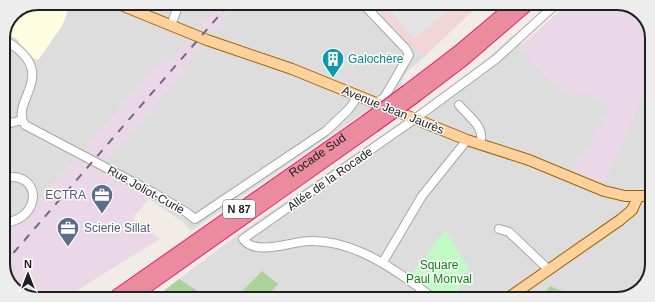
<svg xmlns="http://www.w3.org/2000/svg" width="655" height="302" font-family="Arial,sans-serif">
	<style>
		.residential { fill: #dedddd }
		.commercial { fill: #f2d5d5 }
		.industrial { fill: #ead8e8 }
		.education { fill: #fffee1 }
		.forest { fill: #acd299 }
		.park { fill: #c2fcc5 }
		.parking { fill: #e4e4e4 }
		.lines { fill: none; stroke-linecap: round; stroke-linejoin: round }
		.minor-casing { stroke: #a7a7a7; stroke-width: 10 }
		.major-casing { stroke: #9c6400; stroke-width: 12 }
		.highway-casing { stroke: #e31f69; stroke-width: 14 }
		.minor { stroke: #fff; stroke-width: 8 }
		.major { stroke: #ffd29d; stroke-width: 10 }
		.highway { stroke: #eb8ba0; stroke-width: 12 }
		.rail { stroke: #6e6e6e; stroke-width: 2; stroke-dasharray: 8 8; stroke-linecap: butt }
		.highway-bridge-casing { stroke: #e31f69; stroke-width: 14; stroke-linecap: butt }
		.highway-bridge { stroke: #eb8ba0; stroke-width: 12 }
		.labels { text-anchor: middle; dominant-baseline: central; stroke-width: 3; stroke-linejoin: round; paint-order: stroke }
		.shield { fill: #fff; stroke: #636363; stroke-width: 1 }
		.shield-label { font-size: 11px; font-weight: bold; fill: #202020 }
		.culture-label { font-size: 12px; fill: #0d838f; stroke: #fff; text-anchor: start }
		.street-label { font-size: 12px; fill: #202020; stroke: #fff }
		.service-label { font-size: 12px; fill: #4e5e75; stroke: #fff; text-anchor: end }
		.park-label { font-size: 12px; fill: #07860d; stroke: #fff }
		.rim { fill: none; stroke: #202020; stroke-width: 2 }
	</style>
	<rect width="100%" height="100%" fill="#f1ede6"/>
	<path class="residential" d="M38,3l336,2 36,41 15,10 -20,18 -5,14 -209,143 -8,-9 -34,-23 -74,-40 -72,84v-207l10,-23z
		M567,5l63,1 14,11 7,55 -2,205 -12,16 -20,6h-36l-31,-13 -10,13 -273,-2 10,-13 -15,-13 -26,26h-29l-28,-18 61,-46 193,-133 55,-42 25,-23 9,9z"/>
	<path class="commercial" d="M374,5h105l-54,51 -15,-10z"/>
	<path class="industrial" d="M216,4h22l-25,28 -13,-4 14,-16z
		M567,5l63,1 16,12 6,18 -1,36 -3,14 -44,96 -32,-11 39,-63 -20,-13 -27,-3 -32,-28 -10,-19z
		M189,39l12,5 -29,42 -67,75 -21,-11 79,-92 7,4z
		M75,159l18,6 5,6 51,28 -16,19 27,21 -92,57h-43l-16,-12 -6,-18v-23z"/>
	<path class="education" d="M38,3h33l-9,23 -24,34 -5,-2 -14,-15 -1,-3 -13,-8 8,-19z"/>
	<path class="forest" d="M262,271l16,13 -11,13h-31z
		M179,279l28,18h-51z
		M550,286l28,11 3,2h-41z"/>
	<path class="park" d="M445,231l24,38 -13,12 5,6 -13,11h-10l-28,-21z"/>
	<path class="parking" d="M385,5h70l-41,34z"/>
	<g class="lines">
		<g class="minor-casing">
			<path id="minor" d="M364,5l42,44 3,6 -25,43 -8,5
				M171,25l8,-21
				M3,39c61,35 5,61 22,86l127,67 34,20 9,7 131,-88 23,-22 9,-13
				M459,105c10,12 27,22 21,39
				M3,125l19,-5
				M3,178c39,-8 39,39 5,44
				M499,229l10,3 40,38
				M383,262l39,-66 45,-56
				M432,298c-6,-6 -14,-11 -22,-17 -28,-20 -63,-41 -100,-40 -18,0 -54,16 -67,-2l173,-121 80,-59 59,-54"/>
		</g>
		<g class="major-casing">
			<path id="major" d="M116,3l91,37 85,29 175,71 62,20 75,31 21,5h25
				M508,298l112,-78 12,-10 6,-13"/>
		</g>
		<g class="highway-casing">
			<g id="highway">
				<path d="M407,91l51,-39 56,-47"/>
				<path d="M417,95l46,-35 64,-55"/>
				<path id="s1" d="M115,297l250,-175"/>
				<path d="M132,297l242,-171"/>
			</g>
		</g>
		<use href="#minor" class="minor"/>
		<use href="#major" class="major"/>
		<use href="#highway" class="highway"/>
		<path class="rail" d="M3,265l226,-261"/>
		<g class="highway-bridge-casing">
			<path id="highway-bridge" d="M365,122l42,-31
				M374,126l43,-31"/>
		</g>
		<use href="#highway-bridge" class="highway-bridge"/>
	</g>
	<defs>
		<g id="building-pin" transform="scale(1.15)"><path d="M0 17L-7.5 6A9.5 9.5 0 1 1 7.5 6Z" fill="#0f9aa8" stroke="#fff"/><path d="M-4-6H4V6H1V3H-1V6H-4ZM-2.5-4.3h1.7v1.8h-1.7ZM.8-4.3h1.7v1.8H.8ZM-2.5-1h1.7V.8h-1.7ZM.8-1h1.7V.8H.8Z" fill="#fff"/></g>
		<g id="office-pin" transform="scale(1.15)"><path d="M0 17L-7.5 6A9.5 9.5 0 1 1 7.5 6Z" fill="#5c6f8a" stroke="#fff"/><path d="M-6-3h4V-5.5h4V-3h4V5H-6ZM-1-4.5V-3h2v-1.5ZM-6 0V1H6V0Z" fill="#fff"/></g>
	</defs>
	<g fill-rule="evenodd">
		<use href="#building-pin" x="333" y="59"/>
		<use href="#office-pin" x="102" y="195"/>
		<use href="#office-pin" x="68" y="228"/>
	</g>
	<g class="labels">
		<rect class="shield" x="223" y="200" width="32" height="18" rx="3"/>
		<g class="shield-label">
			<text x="239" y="209">N 87</text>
		</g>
		<g class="culture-label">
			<text x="348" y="59">Galochère</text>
		</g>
		<g class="street-label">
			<text transform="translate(393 110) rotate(22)">Avenue Jean Jaurès</text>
			<text stroke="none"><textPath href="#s1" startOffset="247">Rocade Sud</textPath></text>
			<text transform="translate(330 179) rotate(-35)">Allée de la Rocade</text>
			<text transform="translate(146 190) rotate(29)">Rue Joliot-Curie</text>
		</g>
		<g class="service-label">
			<text x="86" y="195">ECTRA</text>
			<text x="84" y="228" text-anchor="start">Scierie Sillat</text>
		</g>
		<g class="park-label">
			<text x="439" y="265">Square<tspan x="439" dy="14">Paul Monval</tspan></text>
		</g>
	</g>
	<path d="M0 0H655V302H0ZM38 10H617A28 28 0 0 1 645 38V264A28 28 0 0 1 617 292H38A28 28 0 0 1 10 264V38A28 28 0 0 1 38 10Z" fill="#ededed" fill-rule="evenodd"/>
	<path class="rim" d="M38 10H617A28 28 0 0 1 645 38V264A28 28 0 0 1 617 292H38A28 28 0 0 1 10 264V38A28 28 0 0 1 38 10Z"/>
	<g transform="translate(28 274)" stroke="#ffffff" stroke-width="3" paint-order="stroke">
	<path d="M0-3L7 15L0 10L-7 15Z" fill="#202020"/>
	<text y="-6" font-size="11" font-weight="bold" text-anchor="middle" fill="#202020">N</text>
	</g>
</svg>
